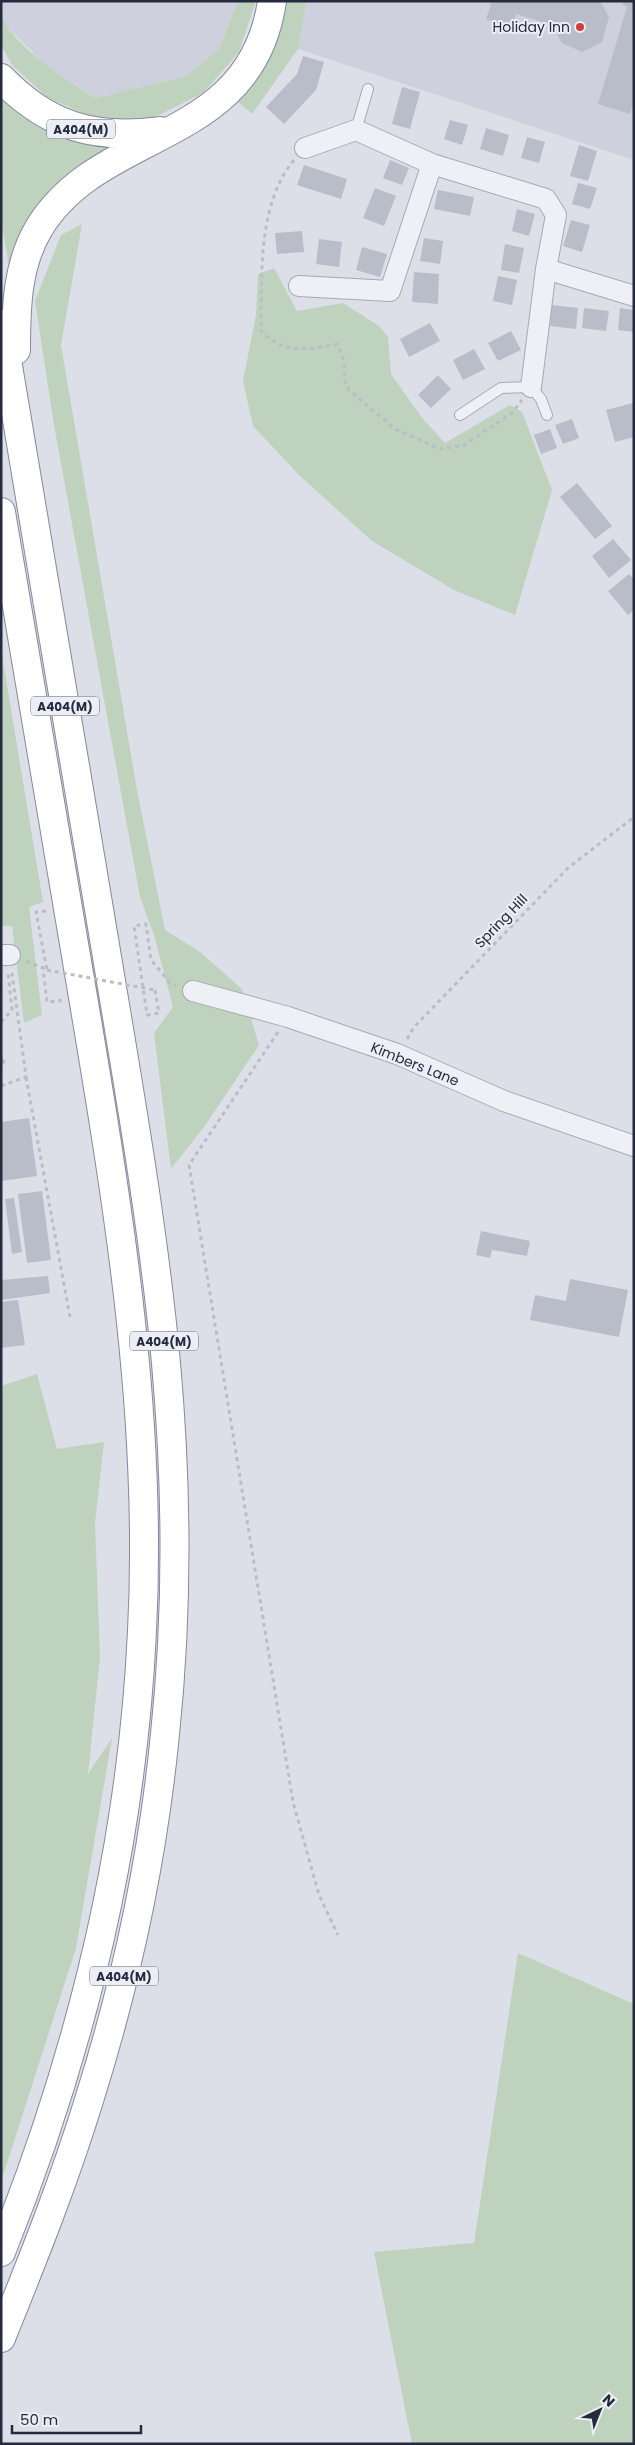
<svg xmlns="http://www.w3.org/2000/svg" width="635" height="2445" font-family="Poppins,sans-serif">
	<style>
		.built { fill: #ced1dd }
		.green { fill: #bfd2bd }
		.building { fill: #b9bdca }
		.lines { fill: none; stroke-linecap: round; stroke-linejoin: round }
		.service-casing { stroke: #a5a9b5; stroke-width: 12 }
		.minor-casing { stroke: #a5a9b5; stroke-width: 22 }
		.motorway-casing { stroke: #83899f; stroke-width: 30 }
		.path { stroke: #babdc6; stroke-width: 3; stroke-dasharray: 4 4; stroke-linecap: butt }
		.service { stroke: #eff0f6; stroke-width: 10 }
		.minor { stroke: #eff0f6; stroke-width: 20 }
		.motorway { stroke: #fff; stroke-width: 28 }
		.path-bridge { stroke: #babdc6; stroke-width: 3; stroke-dasharray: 4 4; stroke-linecap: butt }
		.poi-dot { fill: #d53c39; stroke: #eceef5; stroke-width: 2 }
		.labels { text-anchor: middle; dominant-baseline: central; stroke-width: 4; stroke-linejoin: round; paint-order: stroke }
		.shield { fill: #eceef5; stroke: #616576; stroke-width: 1 }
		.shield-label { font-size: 12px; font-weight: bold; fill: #252a3f }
		.poi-label { font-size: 14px; fill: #252a3f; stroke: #eceef5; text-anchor: end }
		.street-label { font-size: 14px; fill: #252a3f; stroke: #eceef5 }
	</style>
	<rect width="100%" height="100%" fill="#dcdfe7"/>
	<path class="built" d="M1,1h237l-19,48 -33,27 -90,22 -49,-32 -44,-43z
		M307,1h327v159l-336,-111z"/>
	<path class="green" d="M238,1h18l-17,51 -36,41 -50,25 -56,2 -50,-23 -35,-32 -11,-20v-32c6,29 70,70 95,85l90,-22 33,-27z
		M287,1h20l-9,48 -46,65 -14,-12c27,-32 38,-62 49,-101z
		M1,93l125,49 -32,22 -83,115 -10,-61z
		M82,224l-21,121 76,445 28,140 35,22 42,37 17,56 -55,82 -33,42 -17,-136 19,-26 -19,-72 -14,-38 -86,-472 -19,-124 26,-66z
		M274,268l23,43 46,-8 36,23 9,11 3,37 32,45 22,24 65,-38 12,7 30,78 -37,125 -61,-25 -82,-49 -72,-65 -47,-50 -10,-45 13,-66 2,-41z
		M1,649l42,253 -14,5 13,108 -18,8 -12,-97h-11z
		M37,1374l20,75 47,-7 -9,81 5,134 -12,117 24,-36 -36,210 -75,234v-796z
		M518,1953l116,51v440h-222l-38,-192 100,-9z"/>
	<path class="building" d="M492,1h108l9,16 -7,25 -20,10 -20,-9 -10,-18 -36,-11 -4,15 -26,-10z
		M623,1h11v99l-4,14 -32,-10 29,-97 -5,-3z
		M303,56l21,6 -8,28 -32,34 -18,-17 31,-33z
		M402,87l18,5 -10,37 -18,-5z
		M450,120l18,5 -6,20 -18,-6z
		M486,128l23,7 -6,21 -23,-7z
		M527,137l18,5 -6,21 -18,-5z
		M579,145l18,6 -9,30 -18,-5z
		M390,160l19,8 -7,17 -19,-7z
		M304,165l43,14 -6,20 -44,-14z
		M578,183l19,5 -7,21 -18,-5z
		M375,188l21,8 -12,30 -21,-8z
		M438,190l36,7 -4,19 -36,-7z
		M517,209l18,5 -6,22 -17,-5z
		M571,220l19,5 -8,27 -19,-6z
		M302,231l2,21 -27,2 -2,-21z
		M424,238l19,3 -3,23 -20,-3z
		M319,239l23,3 -3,25 -23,-3z
		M505,244l19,4 -5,25 -18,-3z
		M362,247l25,7 -7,23 -24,-7z
		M414,272l25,2 -1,30 -26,-2z
		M498,276l19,4 -5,25 -19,-4z
		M552,305l26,3 -2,21 -26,-3z
		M584,308l25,3 -3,20 -24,-3z
		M620,308l14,2v22l-16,-2z
		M430,323l10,18 -31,16 -9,-18z
		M511,331l10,19 -23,11 -10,-18z
		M474,349l11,20 -22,11 -10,-20z
		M438,375l13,14 -20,19 -13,-13z
		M633,403l1,34 -19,5 -9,-32z
		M572,419l7,19 -16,6 -8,-19z
		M550,429l7,19 -16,6 -7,-19z
		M577,483l35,43 -17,13 -35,-42z
		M613,539l18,21 -22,18 -17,-22z
		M629,574l5,5v31l-6,5 -20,-24z
		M1,1056l5,6 -5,4z
		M29,1118l8,58 -36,5v-59z
		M42,1191l9,69 -24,3 -9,-69z
		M14,1198l8,54 -10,2 -7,-55z
		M481,1231l49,10 -3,15 -35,-6 -2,8 -14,-3z
		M48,1276l2,17 -49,7v-20z
		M570,1279l58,11 -9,47 -89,-17 5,-25 31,6z
		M18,1300l7,45 -24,3v-46z"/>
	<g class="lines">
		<g class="service-casing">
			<path id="service" d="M356,130l12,-41
				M460,415l41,-27 30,-1 10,12 6,16"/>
		</g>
		<g class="minor-casing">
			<path id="minor" d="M305,148l51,-18 76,34 114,35 10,16 -10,54 -15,118
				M546,269l88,27
				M299,286l91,5 42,-127
				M1,955h9
				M193,991l95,26 109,37 107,47 130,45"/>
		</g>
		<g class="motorway-casing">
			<path id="motorway" d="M1,78c46,48 93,62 159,53
				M1,324c35,207 69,414 104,621 23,139 48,278 61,418 11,123 12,248 -1,371 -12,123 -38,245 -75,363 -25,82 -57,162 -89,241
				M16,350c0,-43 1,-85 23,-122 62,-102 212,-82 233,-227
				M1,512c28,164 55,328 83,491 35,208 69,416 58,628 -10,215 -61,422 -141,621"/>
		</g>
		<path class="path" d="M294,160c-37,44 -32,117 -33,171 22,23 47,19 76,13l7,17 1,20 4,9 46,39 45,20 24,-4 48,-32 10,-13
			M46,911l-10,1 11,58
			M26,961l17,7 4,34 13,-1v-2
			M155,990l4,23 -12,2 -13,-89 12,-2 5,36 19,23 6,3
			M1,1022l11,-12 -4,-37
			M278,1032l-89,133 104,637 26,93 19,40
			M407,1039l7,-12 154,-159 66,-51
			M26,1077l44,240
			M1,1086l25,-9 -14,-104"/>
		<use href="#service" class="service"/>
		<use href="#minor" class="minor"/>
		<use href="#motorway" class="motorway"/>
		<path class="path-bridge" d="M47,970l108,20"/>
	</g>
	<circle class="poi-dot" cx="580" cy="27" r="5"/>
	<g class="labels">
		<g class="shield">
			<rect x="47" y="119.5" width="68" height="19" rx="4"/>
			<rect x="31" y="696.5" width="68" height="19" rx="4"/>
			<rect x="130" y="1331.5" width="68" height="19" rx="4"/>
			<rect x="90" y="1966.5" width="68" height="19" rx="4"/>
		</g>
		<g class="shield-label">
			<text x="81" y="129">A404(M)</text>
			<text x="65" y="706">A404(M)</text>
			<text x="164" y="1341">A404(M)</text>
			<text x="124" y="1976">A404(M)</text>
		</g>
		<g class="poi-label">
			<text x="570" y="27">Holiday Inn</text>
		</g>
		<g class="street-label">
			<text transform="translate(501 921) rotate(-46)">Spring Hill</text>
			<text transform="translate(415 1064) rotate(22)">Kimbers Lane</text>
		</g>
	</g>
	<rect width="635" height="2445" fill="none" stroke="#252a3f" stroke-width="5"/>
	<g transform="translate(600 2410) rotate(43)" stroke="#eceef5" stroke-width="4" paint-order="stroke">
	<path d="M0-4L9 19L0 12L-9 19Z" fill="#252a3f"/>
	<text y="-8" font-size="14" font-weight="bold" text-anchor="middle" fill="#252a3f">N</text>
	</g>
	<path d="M12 2425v8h129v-8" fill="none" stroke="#252a3f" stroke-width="2.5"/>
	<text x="20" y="2425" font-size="15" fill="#252a3f" stroke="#eceef5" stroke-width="4" paint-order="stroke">50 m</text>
</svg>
